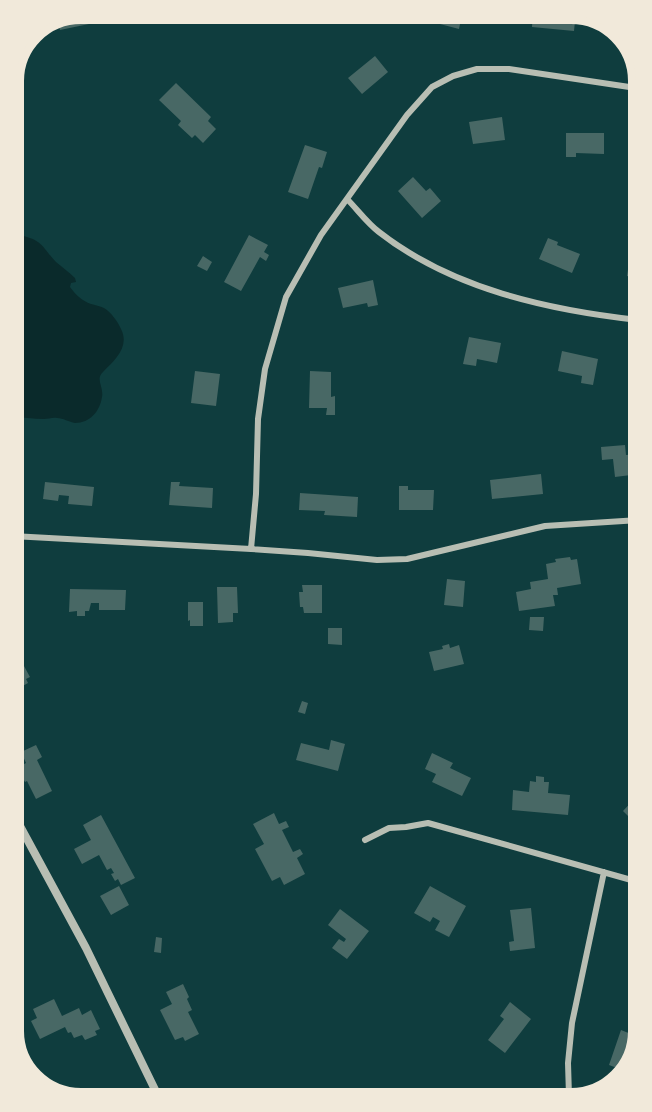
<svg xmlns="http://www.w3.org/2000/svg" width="652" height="1112" font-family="Figtree,sans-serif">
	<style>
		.water { fill: #0a2a2b }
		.building { fill: #486865 }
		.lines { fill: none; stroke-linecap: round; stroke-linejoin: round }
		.minor { stroke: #b8beb3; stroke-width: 6 }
		.tertiary { stroke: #b8beb3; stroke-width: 8 }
		.rim { fill: none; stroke: #f1e9da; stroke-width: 8 }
	</style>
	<rect width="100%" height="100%" fill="#0f3d3e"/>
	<path class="water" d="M20,235c24,6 21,11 36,27 6,5 13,10 19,16l1,4 -5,1 -1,4c5,7 12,14 21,17 4,1 9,2 13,4 7,4 14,14 17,21 9,18 -6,31 -18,43 -8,7 1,15 -1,25 -2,14 -12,26 -27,26 -6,-1 -12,-5 -18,-5 -4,-1 -9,1 -13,1 -11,0 -22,-2 -32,-2l-2,-181z"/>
	<path class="building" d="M81,9h4l4,15 -29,6 -3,-11z
		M419,9h44l-4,20 -42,-11z
		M533,9l43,2 -2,20 -42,-4z
		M375,56l13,16 -26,22 -14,-16z
		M176,83l35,34 -3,4 8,8 -13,14 -8,-8 -3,3 -14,-13 3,-4 -22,-21z
		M502,117l3,23 -32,4 -4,-22z
		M566,133h38v21l-28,-1v4h-10z
		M305,145l22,7 -5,16 -3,-1 -11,32 -20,-7z
		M413,177l13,14 4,-3 11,13 -19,17 -24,-27z
		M249,235l19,10 -4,7 5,3 -3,6 -6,-4 -19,34 -17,-9z
		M548,238l10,4 -1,3 23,9 -8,19 -33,-14z
		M634,252l3,1v25l-10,-2 3,-20 4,1z
		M203,256l9,6 -5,9 -10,-5z
		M373,280l5,25 -10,2 -1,-4 -24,5 -5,-20z
		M469,337l32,6 -4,20 -20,-4 -1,7 -13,-2z
		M562,351l36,8 -5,26 -12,-2 1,-7 -24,-5z
		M195,371l25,3 -4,32 -25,-3z
		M310,371l21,1v25l4,-1v19h-9l1,-7h-18z
		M625,445l1,10 13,-1v20l-24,3 -2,-18 -11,1 -1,-13z
		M541,474l2,20 -51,5 -2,-19z
		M45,482l49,5 -2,19 -24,-2 1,-8 -10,-1 -1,6 -15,-2z
		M171,482h9l-1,4 34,2 -1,20 -43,-3z
		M399,486h9v4h26l-1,20h-34z
		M300,493l58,4 -1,20 -33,-2 1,-4 -26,-1z
		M570,557l1,3 6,-1 4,25 -24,4 1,7h-5l2,11 -36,5 -3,-19 15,-3 -1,-7 18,-3 -2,-15 10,-2 -1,-3z
		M447,579l18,2 -2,26 -19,-2z
		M302,585h20v28h-18l-1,-6h-3l-1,-15h4z
		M217,587h20l1,26h-5v9l-15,1z
		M70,589l56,1 -1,20h-26v-7h-8l-2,8h-4v5h-8v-5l-8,1z
		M13,592h3l2,19h-5z
		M188,602h15v24h-13v-6l-2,1z
		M530,617h14l-1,14 -14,-1z
		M328,628h14v17l-14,-1z
		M449,644l1,4 9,-3 5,19 -30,7 -5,-19 14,-3 -1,-3z
		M13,657l7,12 4,-3 6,11 -4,2 2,4 -14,8z
		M302,701l6,2 -3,11 -7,-2z
		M331,740l14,4 -7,27 -42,-11 5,-17 28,7z
		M36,745l6,12 -5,3 15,31 -16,8 -9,-18 -2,1 -8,-14 9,-5 -5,-11z
		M432,753l21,10 -3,5 21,10 -9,18 -30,-14 4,-8 -11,-5z
		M536,776l8,1v5h5l-1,11 22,2 -2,20 -56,-5 1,-20 16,2 1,-11 6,1z
		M637,796l4,5v28l-18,-18z
		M274,813l5,11 7,-3 3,6 -7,3 11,22 7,-3 3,5 -6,4 8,16 -21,11 -4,-8 -8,4 -17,-32 9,-5 -11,-20z
		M101,815l34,63 -14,7 -3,-6 -3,2 -4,-7 3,-1 -3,-5 -4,2 -8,-15 -17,9 -8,-15 17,-9 -8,-15z
		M119,886l10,19 -18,10 -11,-19z
		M430,886l36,20 -17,31 -14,-7 5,-9 -7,-4 -3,5 -16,-9z
		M531,908l4,40 -25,3 -1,-9 5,-1 -4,-31z
		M340,909l29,22 -22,28 -15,-11 7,-9 5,3 2,-3 -18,-14z
		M632,935h10v20l-8,1z
		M156,937l6,1 -1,15 -7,-1z
		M183,984l6,13 -2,2 5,11 -4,2 11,22 -14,7 -2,-4 -8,3 -15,-30 12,-6 -6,-12z
		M54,999l8,17 17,-8 3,7 9,-5 9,19 -5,2 2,4 -12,5 -3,-5 -8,3 -3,-6 -3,1 -3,-6 -25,12 -9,-18 6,-3 -4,-9z
		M510,1002l21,17 -26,34 -17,-13 16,-21 -4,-3z
		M621,1030l20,8 -13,34 -19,-7z"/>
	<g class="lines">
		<path class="minor" d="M347,199c10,10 20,24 32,33 73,57 169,78 259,88
			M12,536l239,13 57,4 69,7 30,-1 138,-33 94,-6
			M251,549l5,-55 2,-75 7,-50 21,-72 35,-62 86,-120 25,-28 21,-11 24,-7h32l127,19
			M365,840l24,-12 17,-1 22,-4 214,60
			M569,1096l-1,-33 4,-40 32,-151"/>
		<path class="tertiary" d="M14,815l72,133 75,154"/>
	</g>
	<path d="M0 0H652V1112H0ZM81 20H571A61 61 0 0 1 632 81V1031A61 61 0 0 1 571 1092H81A61 61 0 0 1 20 1031V81A61 61 0 0 1 81 20Z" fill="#f1e9da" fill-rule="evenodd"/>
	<path class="rim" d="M81 20H571A61 61 0 0 1 632 81V1031A61 61 0 0 1 571 1092H81A61 61 0 0 1 20 1031V81A61 61 0 0 1 81 20Z"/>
</svg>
